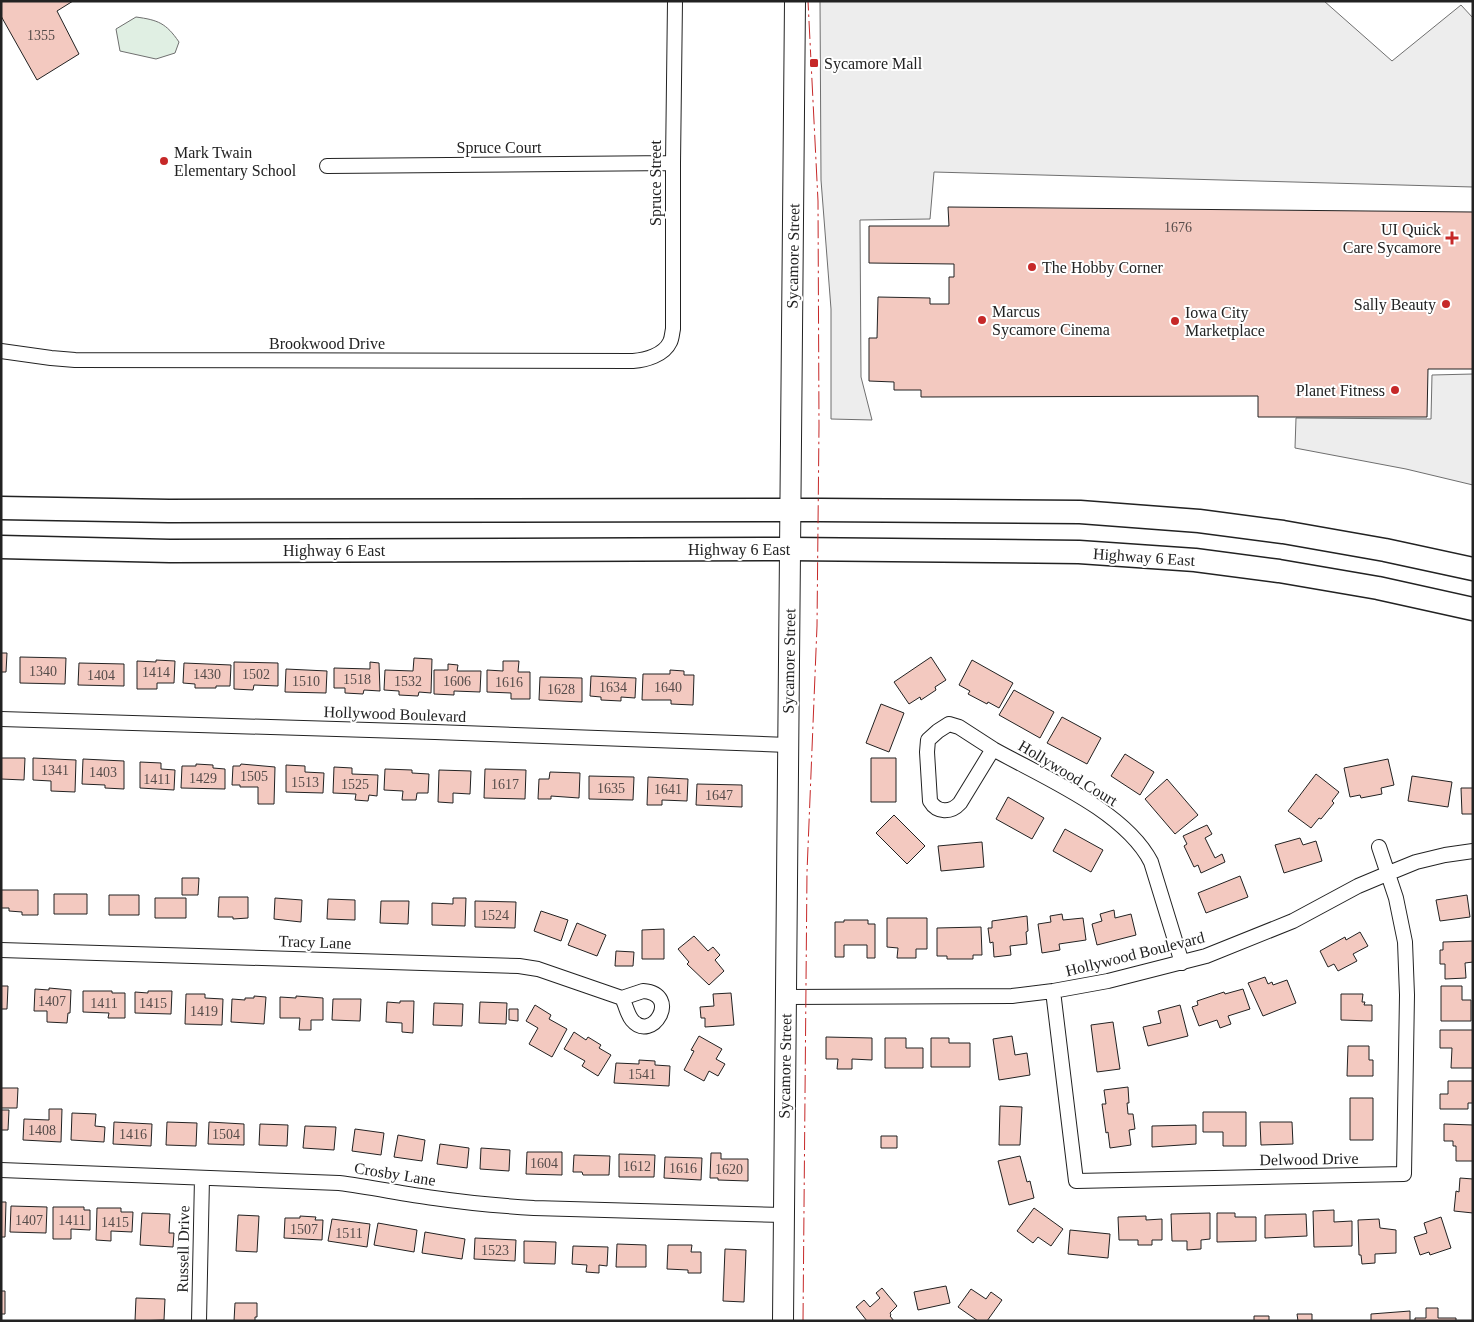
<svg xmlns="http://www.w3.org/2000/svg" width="1474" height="1322" font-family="Georgia,serif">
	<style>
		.green { fill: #e0efe3; stroke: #6f6f6f }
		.parking { fill: #ededed; stroke: #6f6f6f }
		.building { fill: #f3c9c0; stroke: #222 }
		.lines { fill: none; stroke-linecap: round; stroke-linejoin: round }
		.street-casing { stroke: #222; stroke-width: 16 }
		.secondary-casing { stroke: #222; stroke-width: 22 }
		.primary-casing { stroke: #222; stroke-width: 25 }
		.street { stroke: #fff; stroke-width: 14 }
		.secondary { stroke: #fff; stroke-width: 20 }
		.primary { stroke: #fff; stroke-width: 22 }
		.power { stroke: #c62828; stroke-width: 1; stroke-dasharray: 18 4 2.5 4; stroke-linecap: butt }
		.poi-dot { fill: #c62828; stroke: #fff; stroke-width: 2 }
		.labels { text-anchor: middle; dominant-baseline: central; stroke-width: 4; stroke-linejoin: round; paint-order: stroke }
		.number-label { font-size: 14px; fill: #564c4a }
		.poi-label { font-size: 16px; fill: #222; stroke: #fff; text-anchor: start }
		.street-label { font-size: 16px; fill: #222; stroke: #fff }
	</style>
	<rect width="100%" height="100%" fill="#fff"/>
	<path class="green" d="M136,17c22,3 30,6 43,25l-4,11 -19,6 -36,-8 -4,-22z"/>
	<path class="parking" d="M820,1h504l68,60 69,-56 12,13v169l-539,-15 -4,47 -70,1 1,157 11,43 -41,-1v-110l-10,-129z
		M1473,374v111l-67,-16 -111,-21 1,-30 135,1 1,-44z"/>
	<path class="building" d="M1,1h72l-16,10 22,43 -42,26 -36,-64z
		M948,207l525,5v157h-45l-1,48h-169v-21l-337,1v-7h-27v-8l-25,-1v-43h8l1,-41 52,1v6h19v-27h5v-13l-85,-1v-37h80z
		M1,653h6l-1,19h-5z
		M20,657l46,1 -1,26 -45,-1z
		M931,657l15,23 -11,7 1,3 -15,10 -1,-3 -11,7 -15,-22z
		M414,658l18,1 -1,34 -12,-1 -1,4 -19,-1v-4l-15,-1 1,-20 28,1z
		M156,660l19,1 -1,22h-17v6h-20v-28l19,1z
		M972,660l41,23 -14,25 -11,-6 -1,2 -19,-10 2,-3 -11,-6z
		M503,661h16l-1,11h12v27h-19v-6l-24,-1v-22l16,1z
		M234,662l44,1v23l-24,-1 -1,5 -19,-1z
		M370,662l9,1 1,28 -16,-1 -1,4 -18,-1v-5h-11v-20l36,1z
		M79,663l45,1v22l-46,-1z
		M184,663l47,2 -1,21h-14v2h-21v-4l-12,-1z
		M448,664l10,1 -1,6h24l-1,21 -26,-1v4l-20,-1v-24h14z
		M286,669l41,2 -1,22 -41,-1z
		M670,670l14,1v4h10l-1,30 -22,-1v-4h-29l1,-26h27z
		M591,676l45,2 -1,20 -14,-1v4l-20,-1v-3l-11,-1z
		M540,677l42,1v24l-43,-2z
		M1014,690l40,22 -14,26 -41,-23z
		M881,704l23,9 -15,39 -23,-9z
		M1062,717l39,21 -14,26 -40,-21z
		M1125,754l29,18 -14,23 -29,-19z
		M1,758h24l-1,22 -23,-1z
		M33,758l43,2 -1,32 -24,-1v-10l-18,-1z
		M871,758h25v44h-25z
		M83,759l41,2v28l-19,-1v-3l-23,-1z
		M1388,759l6,26 -13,3 1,6 -21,4 -1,-3 -10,2 -6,-29z
		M140,762l21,1v6l14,1 -1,20 -34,-2z
		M196,764l17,1v3l12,1v20l-44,-1 1,-22h14z
		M241,764l34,3 -1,37h-16v-17h-18v-2h-8l1,-19h7z
		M286,765l19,1v6l19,1 -1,20 -37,-1z
		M334,767l18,1v6l26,1 -1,21 -8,-1 -1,6 -13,-1 1,-6 -23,-1z
		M385,769l27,1v3l17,1 -1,19h-11l-1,7h-14l1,-9 -19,-1z
		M485,769l41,1 -1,29 -41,-1z
		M439,770l32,1 -1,23 -17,-1v10l-15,-1z
		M550,772l30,1 -1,25 -28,-2v3h-13l1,-20h10z
		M1316,774l23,18 -7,9 2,2 -13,16 -2,-1 -8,10 -23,-17z
		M589,776l45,1 -1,23 -44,-1z
		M1412,776l40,6 -4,25 -40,-6z
		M648,777l40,2 -1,22 -25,-1v5h-15z
		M1167,779l31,36 -23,19 -30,-35z
		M697,784l45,1v22l-46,-2z
		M1461,788h12v26h-11z
		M1008,797l36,21 -12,21 -36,-20z
		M894,815l31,31 -18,18 -31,-31z
		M1207,825l5,9 -7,4 10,20 7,-4 3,8 -24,11 -3,-8 -4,2 -10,-21 3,-2 -4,-8z
		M1065,829l38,21 -12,22 -38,-21z
		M1300,838l3,7 13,-4 6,20 -38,12 -9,-28z
		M982,842l2,25 -43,4 -3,-25z
		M1240,876l8,21 -42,16 -8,-20z
		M182,878h17l-1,17h-16z
		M1,890h37v25h-16v-3l-13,-1v-3h-8z
		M54,894h33v20h-33z
		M109,895h30v20h-30z
		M1467,895l3,22 -30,4 -4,-21z
		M219,897h29v21l-15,1v-2h-15z
		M155,898h31v20h-31z
		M275,898l27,2 -1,22 -27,-3z
		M453,898h13l-1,28 -33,-1v-22l21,1z
		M328,899l27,1v20l-28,-1z
		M381,901h28l-1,23 -28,-1z
		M475,901l41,1 -1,26 -40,-1z
		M1114,910l1,8 16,-4 5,21 -39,10 -5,-21 10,-3 -2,-7z
		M541,911l27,9 -7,21 -27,-10z
		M1062,914l1,6 20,-2 3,22 -27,4 1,6 -18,3 -4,-29 13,-2 -1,-6z
		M1027,916l1,15 -2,1 1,12 -17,2 1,9 -17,2 -1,-15 -3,1 -2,-15h4v-7z
		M887,918h40v31h-11v9h-19l1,-10 -11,-1z
		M844,920h24v4h7v34h-8v-13h-23v12h-9v-35h9z
		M577,923l29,12 -9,21 -29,-11z
		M981,927l1,28h-9v4h-26v-3h-10v-28z
		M664,929v30h-22v-29z
		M1360,932l8,14 -15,8 4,7 -19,10 -4,-7 -6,3 -8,-16 25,-14 1,3z
		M694,936l14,15 5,-4 7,8 -5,5 9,11 -15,14 -22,-21 2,-2 -11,-13z
		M1473,941v21l-8,1 1,15 -21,1v-15h-5v-14h3v-8z
		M616,951l18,1 -1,14h-18z
		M1265,977l3,7 4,-2 1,3 14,-5 9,23 -33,13 -15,-33z
		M1,986h7l-1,23h-6z
		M1441,986h21v14h9v21h-30z
		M49,988l22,2 -1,23h-2l-1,10 -20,-1v-11h-13l1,-22 14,1z
		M1243,989l7,20 -22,7 3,8 -11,4 -3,-8 -18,6 -7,-19 6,-2 -1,-4 27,-9 1,2z
		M83,991h29v2h13v25h-17l1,-5 -26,-1z
		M148,991h24l-1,23 -36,-1v-21l13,1z
		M731,993l3,32 -29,2v-9h-4l-1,-11 14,-1 -1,-12z
		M186,994h19v4l18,1 -1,26 -37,-1z
		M1341,994h22l-1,8h3l-1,3h8v16l-31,-1z
		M254,996l12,1 -2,27 -33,-2 1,-23 13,1v-2h9z
		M296,996l27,2v22h-12v10h-12l1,-12h-20v-21l16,1z
		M333,999h28l-1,22 -28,-1z
		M400,1001h14l-1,32 -11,-1v-9l-16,-1 1,-20 13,1z
		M480,1002l27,1 -1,21 -27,-1z
		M434,1003l29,1 -1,22 -29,-1z
		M535,1005l16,10 -2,4 18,10 -15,28 -23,-13 9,-16 -12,-7z
		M1180,1005l8,31 -40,10 -5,-19 18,-4 -3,-12z
		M509,1009h9v12l-9,-1z
		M1113,1022l7,47 -23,3 -6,-47z
		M1440,1030h33v38h-22l1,-20h-12z
		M574,1032l12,8 2,-3 13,8 -2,3 12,7 -13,21 -16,-10 3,-5 -21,-12z
		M699,1036l23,13 -6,10 9,5 -7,12 -9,-5 -5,10 -20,-11 10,-19 -3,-1z
		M1012,1036l3,19 12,-2 3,22 -31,5 -6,-41z
		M826,1037l46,1v22l-20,-1v10h-15l1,-10h-12z
		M885,1038h21v10h17v20h-38z
		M931,1038h18v5h21v24h-39z
		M1348,1046h21v14h4v16h-26z
		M639,1060l16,1v4l15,1 -1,20 -55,-3 2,-20 23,1z
		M1448,1081h25v22h-5v6h-28v-15h8z
		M1128,1087l1,16h-2l1,11h5l2,15 -6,1 2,15 -21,3 -2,-16 -2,1 -4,-29h4l-2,-14z
		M1,1088h17l-1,20h-16z
		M1350,1098h23v42h-23z
		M1000,1106l22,1 -2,38h-21z
		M49,1109h13l-1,33 -38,-2 1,-21 25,1z
		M1,1110h8l-1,20h-7z
		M1203,1112h43v34h-23v-14h-20z
		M72,1113l24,1 -1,12 10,1 -1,15 -33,-2z
		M114,1122l38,2 -1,22 -38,-2z
		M167,1122l30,1 -1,23 -30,-1z
		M209,1122l35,2v21l-36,-1z
		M1260,1122h32l1,22 -32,1z
		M260,1124l28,1 -1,21 -28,-1z
		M1444,1124l29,1v36h-17v-15h-3v-5h-9z
		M1196,1125v19l-44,3v-21z
		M305,1126l31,1 -2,23 -31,-2z
		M355,1129l29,4 -3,22 -29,-4z
		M398,1135l27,5 -3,21 -28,-4z
		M881,1136h16v12h-16z
		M440,1144l29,4 -2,20 -30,-4z
		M481,1148l29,2 -1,21 -29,-2z
		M527,1152h35v23l-36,-1z
		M711,1153h10v6h27v22l-30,-1v-2h-8z
		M619,1154l36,1 -1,22h-35z
		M574,1155l36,1 -1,19h-26l-1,-3h-9z
		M1020,1156l7,26 3,-1 4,17 -25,7 -11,-44z
		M665,1157l37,1 -1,22 -37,-2z
		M1460,1178l13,1v34l-19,-2 2,-20 3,1z
		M1,1202h5l-1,35h-4z
		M11,1206l36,1 -1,26 -36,-1z
		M53,1207h31v3h6v20l-19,-1v10h-18z
		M97,1208h24v4h12l-1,20 -21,-1v10l-15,-1z
		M1034,1208l29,21 -12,17 -13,-9 -5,6 -16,-12z
		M1334,1210v12l18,-1v25l-38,1 -1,-36z
		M142,1213l28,1 -1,19h5l-1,14 -33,-2z
		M1210,1213v26l-9,1v9l-14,1v-9h-15l-1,-27z
		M1217,1213h18v4h21v24l-39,1z
		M1306,1214l1,22 -42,2v-23z
		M238,1215l21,1 -2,36 -21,-1z
		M300,1216l16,1 -1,3h8l-1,20 -38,-2 1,-20h15z
		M1146,1216v4l16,-1v21h-10v5h-14v-5h-19l-1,-23z
		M1441,1217l10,31 -21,7 -1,-3 -9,3 -6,-18 13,-4 -3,-10z
		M332,1219l38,5 -3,23 -39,-6z
		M1379,1219l1,9 16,2v23l-21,1v9l-13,1 -1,-9h-2l-1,-35z
		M378,1223l39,7 -3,22 -40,-7z
		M1070,1230l40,4 -2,24 -40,-4z
		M425,1232l40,7 -3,20 -40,-6z
		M475,1238l41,2 -1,21 -41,-2z
		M524,1241l32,1 -1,22 -31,-1z
		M617,1244l29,1v22h-30z
		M668,1245h24l-1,7h10v21h-13v-3l-21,-1z
		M573,1246l35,1 -1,19 -8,-1v8l-13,-1 1,-7 -15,-1z
		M725,1249l21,1 -2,52 -21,-1z
		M946,1286l4,17 -32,7 -4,-18z
		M882,1288l15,18 -7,7 1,2 -1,1 4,5h-27l-11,-14 8,-7 6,7 10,-9 -4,-5z
		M971,1289l15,10 5,-7 11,8 -15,21h-9l-20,-14z
		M1,1291h4v23h-4z
		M136,1298l29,1 -1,21 -29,1z
		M235,1303h22v14h-2v4h-21z
		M1426,1308h12v10h18v3h-41v-3h11z
		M1410,1311v10h-39v-7z
		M1297,1314h15v7h-14z
		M1254,1316h15v5h-15z"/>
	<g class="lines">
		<g class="street-casing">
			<path id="street" d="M327,166l346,-3
				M1,351l50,7 24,2 558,1c13,-1 31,-6 37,-19 2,-4 2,-9 3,-13v-166l2,-162
				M1,719l434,13 353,13
				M949,724l10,3 34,22 -33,54c-9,10 -23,10 -30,-2l-3,-49 1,-12 10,-9z
				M993,749c50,28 132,62 158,113l31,101
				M1,950l518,16 19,3 84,29
				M643,991c39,3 9,53 -11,29 -5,-6 -6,-15 -10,-22z
				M1053,991l23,190 328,-7 3,-179 -2,-53 -9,-44 -17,-51
				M786,997l226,-1 41,-5 55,-10 98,-25 87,-35 65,-35 31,-13 27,-11 29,-7 28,-4
				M1,1170l338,13c32,4 64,11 95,15 34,5 67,8 100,10l250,7
				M199,1321l3,-143"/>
		</g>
		<g class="secondary-casing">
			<path id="secondary" d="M783,1321l12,-1320"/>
		</g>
		<g class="primary-casing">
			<path id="primary" d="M1,508l168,3 651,-1 260,2 119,9 84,11 102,18 88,19
				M1,547l169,4 620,-2 289,3 116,8 84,11 99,17 95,21"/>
		</g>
		<use href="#street" class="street"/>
		<use href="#secondary" class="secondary"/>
		<use href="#primary" class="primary"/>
		<path class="power" d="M803,1321l4,-449 10,-246 2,-200 -1,-225 -10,-200"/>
	</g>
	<g class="poi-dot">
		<rect x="809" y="58" width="10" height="10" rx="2.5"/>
		<circle cx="164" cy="161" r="5"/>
		<path d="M1449.5 230.5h5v5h5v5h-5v5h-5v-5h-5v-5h5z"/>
		<circle cx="1032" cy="267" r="5"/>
		<circle cx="1446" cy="304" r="5"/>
		<circle cx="982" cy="320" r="5"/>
		<circle cx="1175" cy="321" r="5"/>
		<circle cx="1395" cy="390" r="5"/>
	</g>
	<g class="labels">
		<g class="number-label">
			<text x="41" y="35">1355</text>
			<text x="1178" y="227">1676</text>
			<text x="43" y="671">1340</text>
			<text x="156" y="672">1414</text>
			<text x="207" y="674">1430</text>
			<text x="256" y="674">1502</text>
			<text x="101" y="675">1404</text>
			<text x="357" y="679">1518</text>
			<text x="306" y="681">1510</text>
			<text x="408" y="681">1532</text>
			<text x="457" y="681">1606</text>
			<text x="509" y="682">1616</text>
			<text x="613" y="687">1634</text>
			<text x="668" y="687">1640</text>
			<text x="561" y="689">1628</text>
			<text x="55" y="770">1341</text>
			<text x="103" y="772">1403</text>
			<text x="254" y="776">1505</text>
			<text x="203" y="778">1429</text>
			<text x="157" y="779">1411</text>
			<text x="305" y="782">1513</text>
			<text x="355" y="784">1525</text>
			<text x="505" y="784">1617</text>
			<text x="611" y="788">1635</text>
			<text x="668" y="789">1641</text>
			<text x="719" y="795">1647</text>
			<text x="495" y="915">1524</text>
			<text x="52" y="1001">1407</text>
			<text x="104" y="1003">1411</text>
			<text x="153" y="1003">1415</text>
			<text x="204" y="1011">1419</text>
			<text x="642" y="1074">1541</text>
			<text x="42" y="1130">1408</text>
			<text x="133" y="1134">1416</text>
			<text x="226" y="1134">1504</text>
			<text x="544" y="1163">1604</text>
			<text x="637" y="1166">1612</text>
			<text x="683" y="1168">1616</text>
			<text x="729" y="1169">1620</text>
			<text x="29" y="1220">1407</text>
			<text x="72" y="1220">1411</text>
			<text x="115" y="1222">1415</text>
			<text x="304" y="1229">1507</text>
			<text x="349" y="1233">1511</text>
			<text x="495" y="1250">1523</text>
		</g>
		<g class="poi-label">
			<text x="824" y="63">Sycamore Mall</text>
			<text x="174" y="152">Mark Twain<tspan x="174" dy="18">Elementary School</tspan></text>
			<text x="1441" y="229" text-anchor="end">UI Quick<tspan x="1441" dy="18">Care Sycamore</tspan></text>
			<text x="1042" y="267">The Hobby Corner</text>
			<text x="1436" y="304" text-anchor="end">Sally Beauty</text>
			<text x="992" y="311">Marcus<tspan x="992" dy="18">Sycamore Cinema</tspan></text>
			<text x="1185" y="312">Iowa City<tspan x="1185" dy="18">Marketplace</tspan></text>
			<text x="1385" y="390" text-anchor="end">Planet Fitness</text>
		</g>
		<g class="street-label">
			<text x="499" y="147">Spruce Court</text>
			<text transform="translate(655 183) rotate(-90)">Spruce Street</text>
			<text transform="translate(793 256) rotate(-89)">Sycamore Street</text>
			<text x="327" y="343">Brookwood Drive</text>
			<text x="739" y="549">Highway 6 East</text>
			<text x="334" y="550">Highway 6 East</text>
			<text transform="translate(1144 557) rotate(4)">Highway 6 East</text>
			<text transform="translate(789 661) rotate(-89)">Sycamore Street</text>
			<text transform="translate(395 714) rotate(2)">Hollywood Boulevard</text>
			<text transform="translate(1068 773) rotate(31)">Hollywood Court</text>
			<text transform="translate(315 942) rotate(2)">Tracy Lane</text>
			<text transform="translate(1135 954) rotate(-14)">Hollywood Boulevard</text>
			<text transform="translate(785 1066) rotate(-89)">Sycamore Street</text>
			<text transform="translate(1309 1159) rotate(-1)">Delwood Drive</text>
			<text transform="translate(395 1174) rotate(9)">Crosby Lane</text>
			<text transform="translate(183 1249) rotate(-89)">Russell Drive</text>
		</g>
	</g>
	<rect width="1474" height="1322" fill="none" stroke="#222222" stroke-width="5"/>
</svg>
